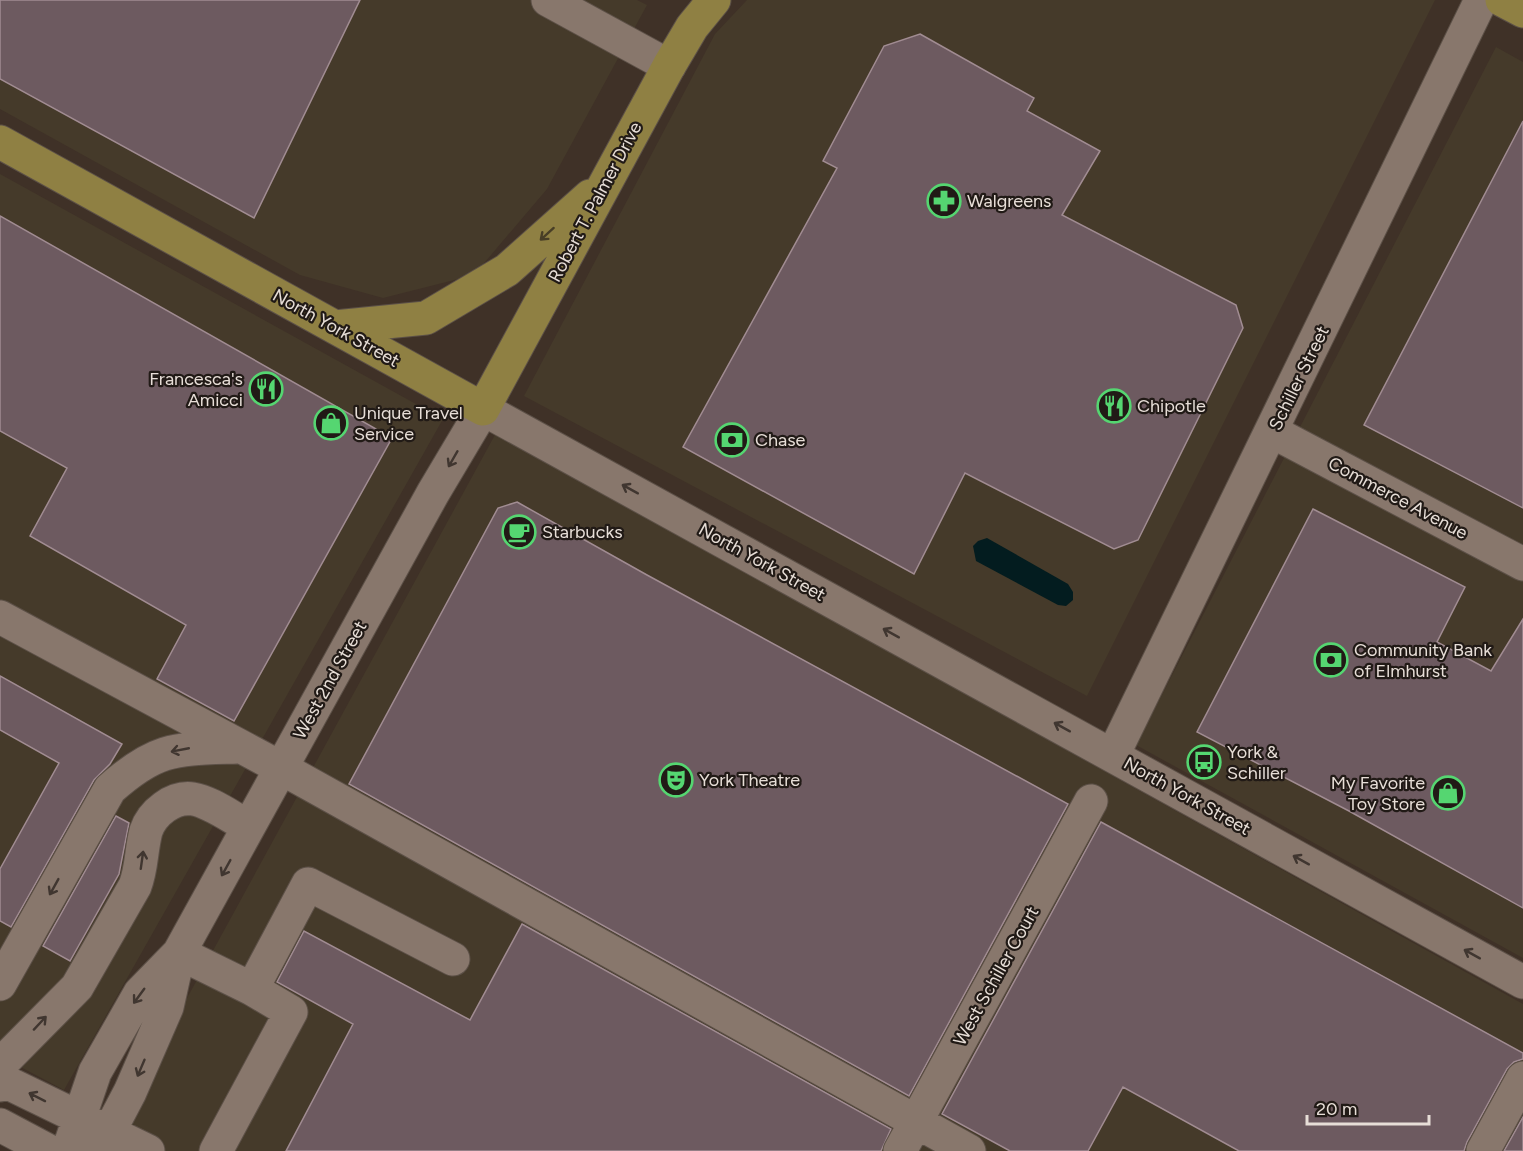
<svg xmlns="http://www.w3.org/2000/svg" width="1523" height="1151" font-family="Figtree,sans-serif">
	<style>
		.commercial { fill: #453a2a }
		.water { fill: #031c1f }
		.building { fill: #6d5a60; stroke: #a18c92; stroke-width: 1.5 }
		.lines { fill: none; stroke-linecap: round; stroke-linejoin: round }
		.minor-casing { stroke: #5c5047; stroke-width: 35 }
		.major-casing { stroke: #5c5047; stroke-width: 35 }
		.minor { stroke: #88776c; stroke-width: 33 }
		.major { stroke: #8f8043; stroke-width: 33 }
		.oneway { stroke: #483e26 }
		.oneway2 { stroke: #403630 }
		.labels { text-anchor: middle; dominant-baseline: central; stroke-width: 4.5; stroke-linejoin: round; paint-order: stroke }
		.poi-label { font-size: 18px; fill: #e7ded7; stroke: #211a16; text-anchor: start }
		.street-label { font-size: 18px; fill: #e7ded7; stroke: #211a16 }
	</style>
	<rect width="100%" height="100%" fill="#3f3127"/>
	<path class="commercial" d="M0,0h637l10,5 -100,184 -73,86 -91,23 -83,-23 -300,-166z
		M747,0h688l-348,696 -563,-300 191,-362z
		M1496,47l27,15v896l-387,-213z
		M0,174l443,245 -379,671 -64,-34z
		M496,433l1027,571v147h-1365l-42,-23z"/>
	<path class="water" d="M987,538l81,46 5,8v8l-7,6 -8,-1 -82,-44 -3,-15 5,-5z"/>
	<path class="building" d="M0,0h360l-106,218 -254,-139z
		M920,34l114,64 -7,13 73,40 -38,64 174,90 7,23 -105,212 -24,9 -149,-76 -51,101 -231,-127 154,-279 -14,-7 61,-115z
		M1523,121v387l-159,-83z
		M0,216l392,222 -158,283 -77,-42 29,-54 -156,-89 37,-68 -67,-37z
		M517,502l130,73 421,229 -159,292 -560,-312 149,-276z
		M1313,509l152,78 -28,55 54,29 32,-52v289l-174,-97 -152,-79z
		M0,676l122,68 -12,20 -16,16 -83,147 -11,-6v-52l59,-106 -59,-33z
		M116,816l13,7 -10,51 -49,87 -27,-15z
		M1101,822l422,231v6l-9,3 -7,7 -40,73 -3,9h-225l-116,-64 -35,64h-78l-68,-37z
		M522,924l369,205 -10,22h-595l67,-127 -76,-42 27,-51 166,89z
		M1523,1117v34h-19z"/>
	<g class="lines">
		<g class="minor-casing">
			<path id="minor" d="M548,0l121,66
				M1273,432l250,132
				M0,617l281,151 688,383
				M1113,755l368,-755
				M179,953l73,36
				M0,984l110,-195c47,-42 65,-40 127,-42
				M0,1065l77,-78 58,-101c7,-18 6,-36 11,-55 6,-18 27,-35 47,-32 18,3 39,19 55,27
				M0,1085l8,-2 140,68
				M0,1125l49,26
				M68,1151l27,-79 45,-79 39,-40
				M99,1151l31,-59 37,-85 12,-54 254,-460 50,-84 1040,573
				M216,1151l75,-139 -39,-23 56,-105 145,75
				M900,1151l191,-350
				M1483,1151l40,-73"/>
		</g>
		<g class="major-casing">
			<path id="major" d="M1502,0l21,11
				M0,142l483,267 186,-343 23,-39 22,-27
				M335,327l91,-9 81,-48 83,-74"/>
		</g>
		<use href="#minor" class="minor"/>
		<use href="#major" class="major"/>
	</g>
	<defs><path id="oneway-shaft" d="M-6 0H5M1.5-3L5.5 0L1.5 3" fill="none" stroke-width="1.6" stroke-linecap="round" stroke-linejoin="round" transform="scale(1.5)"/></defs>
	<use class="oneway" href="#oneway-shaft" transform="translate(547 234) rotate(138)"/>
	<g class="oneway2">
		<use href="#oneway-shaft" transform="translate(453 459) rotate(120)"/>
		<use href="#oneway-shaft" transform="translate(630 489) rotate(-151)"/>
		<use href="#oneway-shaft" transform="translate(891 633) rotate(-151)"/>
		<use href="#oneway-shaft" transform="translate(1062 727) rotate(-151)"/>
		<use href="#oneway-shaft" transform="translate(180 750) rotate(169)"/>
		<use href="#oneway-shaft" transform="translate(142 860) rotate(-82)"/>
		<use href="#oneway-shaft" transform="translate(1301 860) rotate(-151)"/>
		<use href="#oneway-shaft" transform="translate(226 868) rotate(119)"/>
		<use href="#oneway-shaft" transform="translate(54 887) rotate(119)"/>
		<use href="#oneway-shaft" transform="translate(1472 954) rotate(-151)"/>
		<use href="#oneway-shaft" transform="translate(139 996) rotate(126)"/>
		<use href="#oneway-shaft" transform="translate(40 1023) rotate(-47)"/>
		<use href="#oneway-shaft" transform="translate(141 1068) rotate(113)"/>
		<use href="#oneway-shaft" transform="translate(37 1097) rotate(-153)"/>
	</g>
	<defs>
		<g id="pharmacy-ring" transform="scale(1.725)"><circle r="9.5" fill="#211a16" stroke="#55d671" stroke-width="1.5"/><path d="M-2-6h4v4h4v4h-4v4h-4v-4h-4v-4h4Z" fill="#55d671"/></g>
		<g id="restaurant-ring" transform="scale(1.725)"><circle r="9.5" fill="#211a16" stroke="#55d671" stroke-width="1.5"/><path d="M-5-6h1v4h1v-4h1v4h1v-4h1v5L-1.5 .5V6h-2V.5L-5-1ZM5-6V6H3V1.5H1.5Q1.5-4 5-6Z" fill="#55d671"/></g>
		<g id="shop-ring" transform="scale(1.725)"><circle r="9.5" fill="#211a16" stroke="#55d671" stroke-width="1.5"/><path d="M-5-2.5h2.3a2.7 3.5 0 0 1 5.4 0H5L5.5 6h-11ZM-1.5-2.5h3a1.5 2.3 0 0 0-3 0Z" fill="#55d671"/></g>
		<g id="bank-ring" transform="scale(1.725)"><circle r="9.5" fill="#211a16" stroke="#55d671" stroke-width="1.5"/><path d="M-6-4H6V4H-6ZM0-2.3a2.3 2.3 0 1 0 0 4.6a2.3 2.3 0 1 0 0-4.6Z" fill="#55d671"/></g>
		<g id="cafe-ring" transform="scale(1.725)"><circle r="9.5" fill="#211a16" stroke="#55d671" stroke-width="1.5"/><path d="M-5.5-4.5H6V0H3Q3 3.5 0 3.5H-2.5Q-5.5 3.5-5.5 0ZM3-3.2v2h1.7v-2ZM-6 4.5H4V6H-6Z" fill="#55d671"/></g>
		<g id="bus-ring" transform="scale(1.725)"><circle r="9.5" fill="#211a16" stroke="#55d671" stroke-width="1.5"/><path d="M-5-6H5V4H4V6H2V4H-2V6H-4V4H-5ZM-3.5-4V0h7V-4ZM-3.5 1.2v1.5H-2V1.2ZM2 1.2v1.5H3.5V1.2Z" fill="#55d671"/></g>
		<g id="theatre-ring" transform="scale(1.725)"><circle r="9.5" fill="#211a16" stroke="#55d671" stroke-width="1.5"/><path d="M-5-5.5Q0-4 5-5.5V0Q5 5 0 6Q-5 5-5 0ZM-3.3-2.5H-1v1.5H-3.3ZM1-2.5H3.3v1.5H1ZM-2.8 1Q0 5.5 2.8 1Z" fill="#55d671"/></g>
	</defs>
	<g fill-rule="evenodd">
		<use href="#pharmacy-ring" x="944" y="201"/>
		<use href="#restaurant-ring" x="266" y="389"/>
		<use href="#restaurant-ring" x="1114" y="406"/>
		<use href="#shop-ring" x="331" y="423"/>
		<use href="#bank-ring" x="732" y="440"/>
		<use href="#cafe-ring" x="519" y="532"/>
		<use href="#bank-ring" x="1331" y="660"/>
		<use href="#bus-ring" x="1204" y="762"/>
		<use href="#theatre-ring" x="676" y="780"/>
		<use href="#shop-ring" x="1448" y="793"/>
	</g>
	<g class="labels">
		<g class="poi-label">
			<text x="967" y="201">Walgreens</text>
			<text x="243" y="379" text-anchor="end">Francesca's<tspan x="243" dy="21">Amicci</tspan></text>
			<text x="1137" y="406">Chipotle</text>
			<text x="354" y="413">Unique Travel<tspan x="354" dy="21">Service</tspan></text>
			<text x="755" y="440">Chase</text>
			<text x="542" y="532">Starbucks</text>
			<text x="1354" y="650">Community Bank<tspan x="1354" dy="21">of Elmhurst</tspan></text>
			<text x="1227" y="752">York &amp;<tspan x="1227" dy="21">Schiller</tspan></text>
			<text x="699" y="780">York Theatre</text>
			<text x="1425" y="783" text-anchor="end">My Favorite<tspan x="1425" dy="21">Toy Store</tspan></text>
		</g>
		<g class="street-label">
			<text transform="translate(595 202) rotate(-62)">Robert T. Palmer Drive</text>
			<text transform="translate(336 328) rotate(29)">North York Street</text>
			<text transform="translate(1299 378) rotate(-64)">Schiller Street</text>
			<text transform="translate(1398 498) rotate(28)">Commerce Avenue</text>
			<text transform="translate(762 562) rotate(29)">North York Street</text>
			<text transform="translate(330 680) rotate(-61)">West 2nd Street</text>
			<text transform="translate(1187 796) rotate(29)">North York Street</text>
			<text transform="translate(996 976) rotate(-61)">West Schiller Court</text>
		</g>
	</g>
	<path d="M1307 1115v9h122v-9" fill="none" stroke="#e7ded7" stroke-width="3"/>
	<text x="1316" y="1115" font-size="18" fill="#e7ded7" stroke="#211a16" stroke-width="4.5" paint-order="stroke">20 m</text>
</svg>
